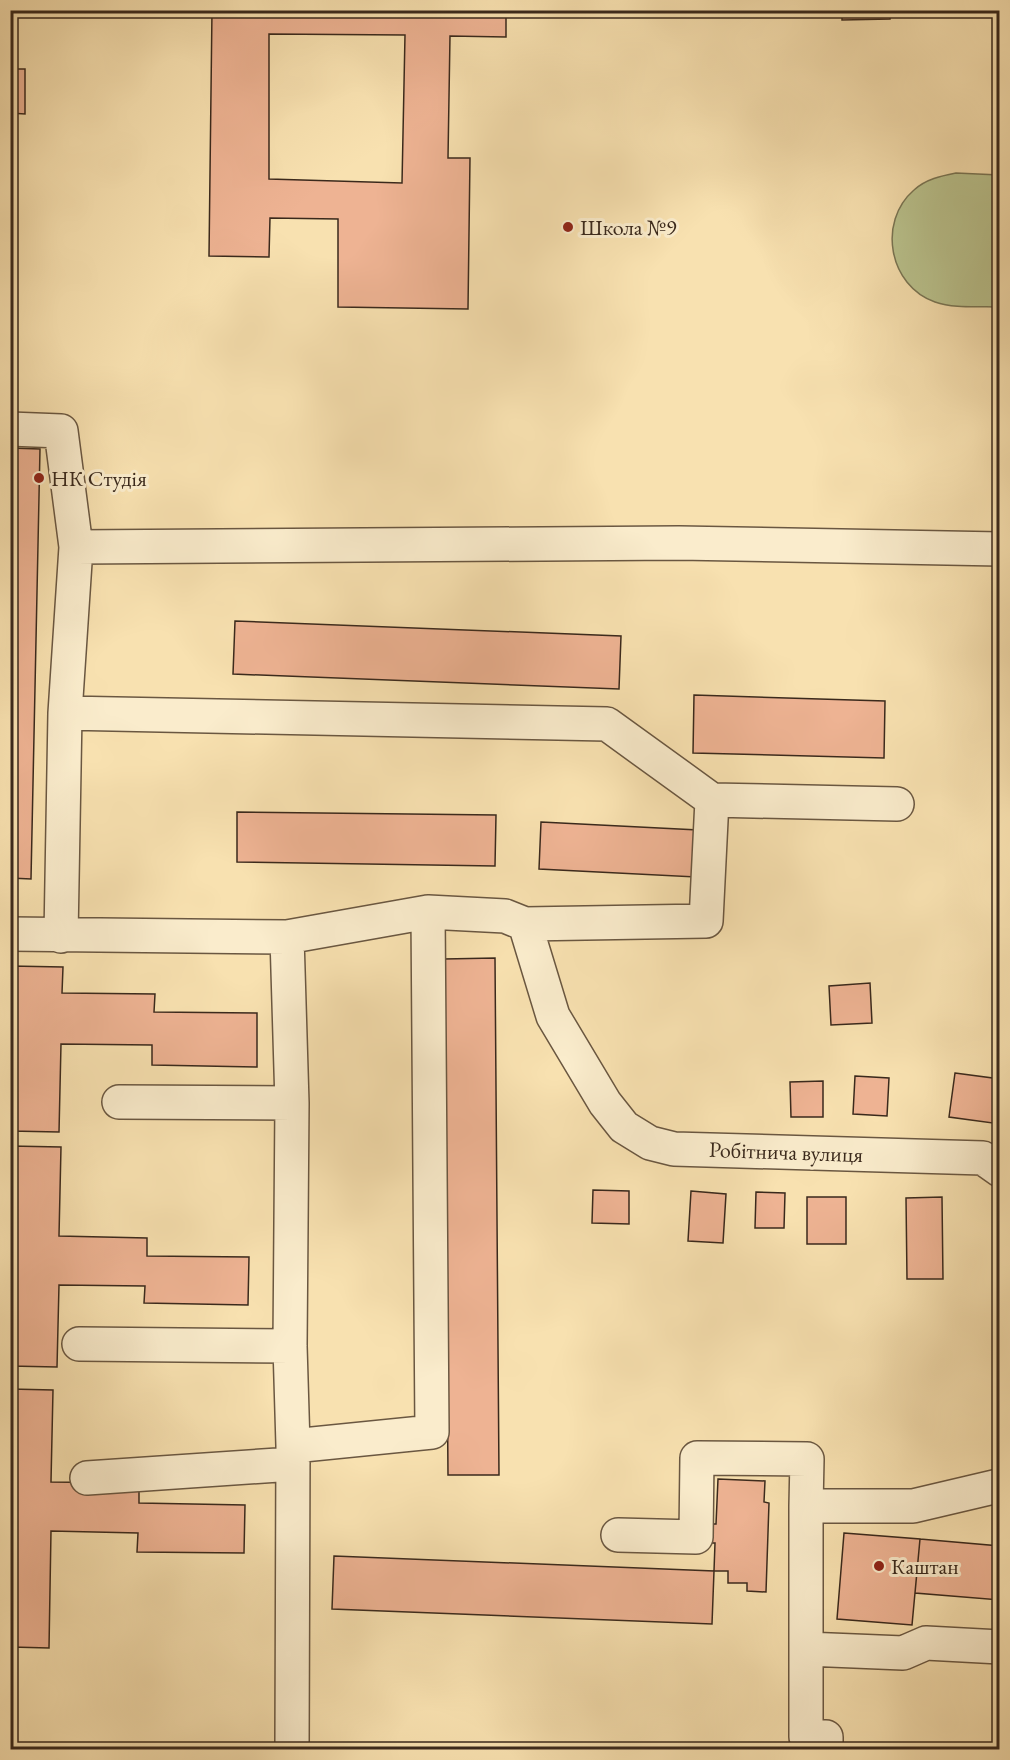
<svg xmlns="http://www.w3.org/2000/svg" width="1010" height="1760" font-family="'EB Garamond',serif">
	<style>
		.green { fill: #bac38e; stroke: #7a7655; stroke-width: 1.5 }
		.building { fill: #eeb393; stroke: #3a291c; stroke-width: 1.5; fill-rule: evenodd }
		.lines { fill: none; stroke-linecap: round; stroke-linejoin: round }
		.minor-casing { stroke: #6a5741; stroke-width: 36 }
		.minor { stroke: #faeccc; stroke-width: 33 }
		.poi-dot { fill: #8f2418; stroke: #faeccc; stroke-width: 2 }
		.labels { text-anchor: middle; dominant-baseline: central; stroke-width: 6; stroke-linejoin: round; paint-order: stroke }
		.poi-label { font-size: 22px; fill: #3a291c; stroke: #faeccc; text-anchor: start }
		.street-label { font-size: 22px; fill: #3a291c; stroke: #faeccc }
	</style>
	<rect width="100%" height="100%" fill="#f8e1b0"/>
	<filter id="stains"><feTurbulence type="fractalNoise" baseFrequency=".00333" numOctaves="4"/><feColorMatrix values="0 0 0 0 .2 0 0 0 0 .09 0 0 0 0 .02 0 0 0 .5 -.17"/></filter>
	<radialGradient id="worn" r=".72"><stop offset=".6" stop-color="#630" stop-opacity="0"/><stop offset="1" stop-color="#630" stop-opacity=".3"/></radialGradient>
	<path class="green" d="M956,173l43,2v132c-20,-1 -44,2 -64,-5 -46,-16 -58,-80 -21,-112 12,-11 27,-14 42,-17z"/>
	<path class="building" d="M212,10h294v27l-56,-1 -2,122h22l-2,151 -130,-2v-88l-68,-1 -1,39 -60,-1zM269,34l136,1 -3,148 -133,-4z
		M842,10h48v9l-48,1z
		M10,69h15v45l-15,-1z
		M10,448l30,1 -9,430 -21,-1z
		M235,621l386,15 -2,53 -386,-15z
		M694,695l191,6 -1,57 -191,-5z
		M237,812l259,3 -1,51 -258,-4z
		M541,822l157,8 -2,47 -157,-8z
		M495,958l4,517h-51l-4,-516z
		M10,966l53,1 -1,26 93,1 -1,18 103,1v54l-105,-2v-20l-91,-1 -2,88 -49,-1z
		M870,983l2,40 -41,2 -2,-39z
		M955,1073l45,6v45l-51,-7z
		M855,1076l34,2 -2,38 -34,-2z
		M823,1081v36h-32l-1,-35z
		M10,1146l51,1 -2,89 88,2v18l102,1 -1,48 -104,-2 1,-17 -86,-1 -2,82 -47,-1z
		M593,1190l36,1v33l-37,-1z
		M691,1191l35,3 -3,49 -35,-2z
		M756,1192l29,1 -1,35h-29z
		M807,1197h39v47h-39z
		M942,1197l1,82h-36l-1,-81z
		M10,1389l43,1 -2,92 88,1v20l106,2 -1,48 -107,-1 1,-19 -87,-2 -2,117 -38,-1z
		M718,1479l47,2 -1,21 5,1 -3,89 -19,-1v-8h-19v-12h-14l1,-28h-8l1,-19h8z
		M844,1533l76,6 -8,86 -75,-6z
		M920,1539l80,7v54l-85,-7z
		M334,1556l380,15 -2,53 -380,-15z"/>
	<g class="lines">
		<g class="minor-casing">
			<path id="minor" d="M10,429l51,2 15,116 -11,166 -4,223
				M76,547l603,-4 321,6
				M65,713l542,11 105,76 185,4
				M525,924l28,92 52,87 19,24 26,16 24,6 309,9 17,12
				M10,934l277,3 141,-25 77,4 20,8 181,-3 6,-121
				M287,937l5,166 -2,243 3,100 -1,304
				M119,1102l173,1
				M79,1344l211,2
				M293,1446l139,-14 -4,-520
				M87,1478l206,-14
				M618,1535l78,2 1,-79 110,1 -1,47
				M806,1649l97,4 23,-10 74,4
				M826,1750v-13h-20v-231h107l85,-20"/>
		</g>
		<use href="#minor" class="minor"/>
	</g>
	<g class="poi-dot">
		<circle cx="568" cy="227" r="6"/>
		<circle cx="39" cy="478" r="6"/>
		<circle cx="879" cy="1566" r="6"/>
	</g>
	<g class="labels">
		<g class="poi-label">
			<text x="580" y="227">Школа №9</text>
			<text x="51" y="478">НК Студія</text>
			<text x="891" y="1566">Каштан</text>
		</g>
		<g class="street-label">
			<text transform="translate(786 1152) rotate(2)">Робітнича вулиця</text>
		</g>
	</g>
	<rect width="1010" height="1760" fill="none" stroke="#f8e1b0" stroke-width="36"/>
	<rect x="12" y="12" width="986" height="1736" fill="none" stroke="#3a291c" stroke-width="3"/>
	<rect x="18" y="18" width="974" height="1724" fill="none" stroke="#3a291c" stroke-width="1.5"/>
	<rect width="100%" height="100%" filter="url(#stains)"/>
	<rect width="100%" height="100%" fill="url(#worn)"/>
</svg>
